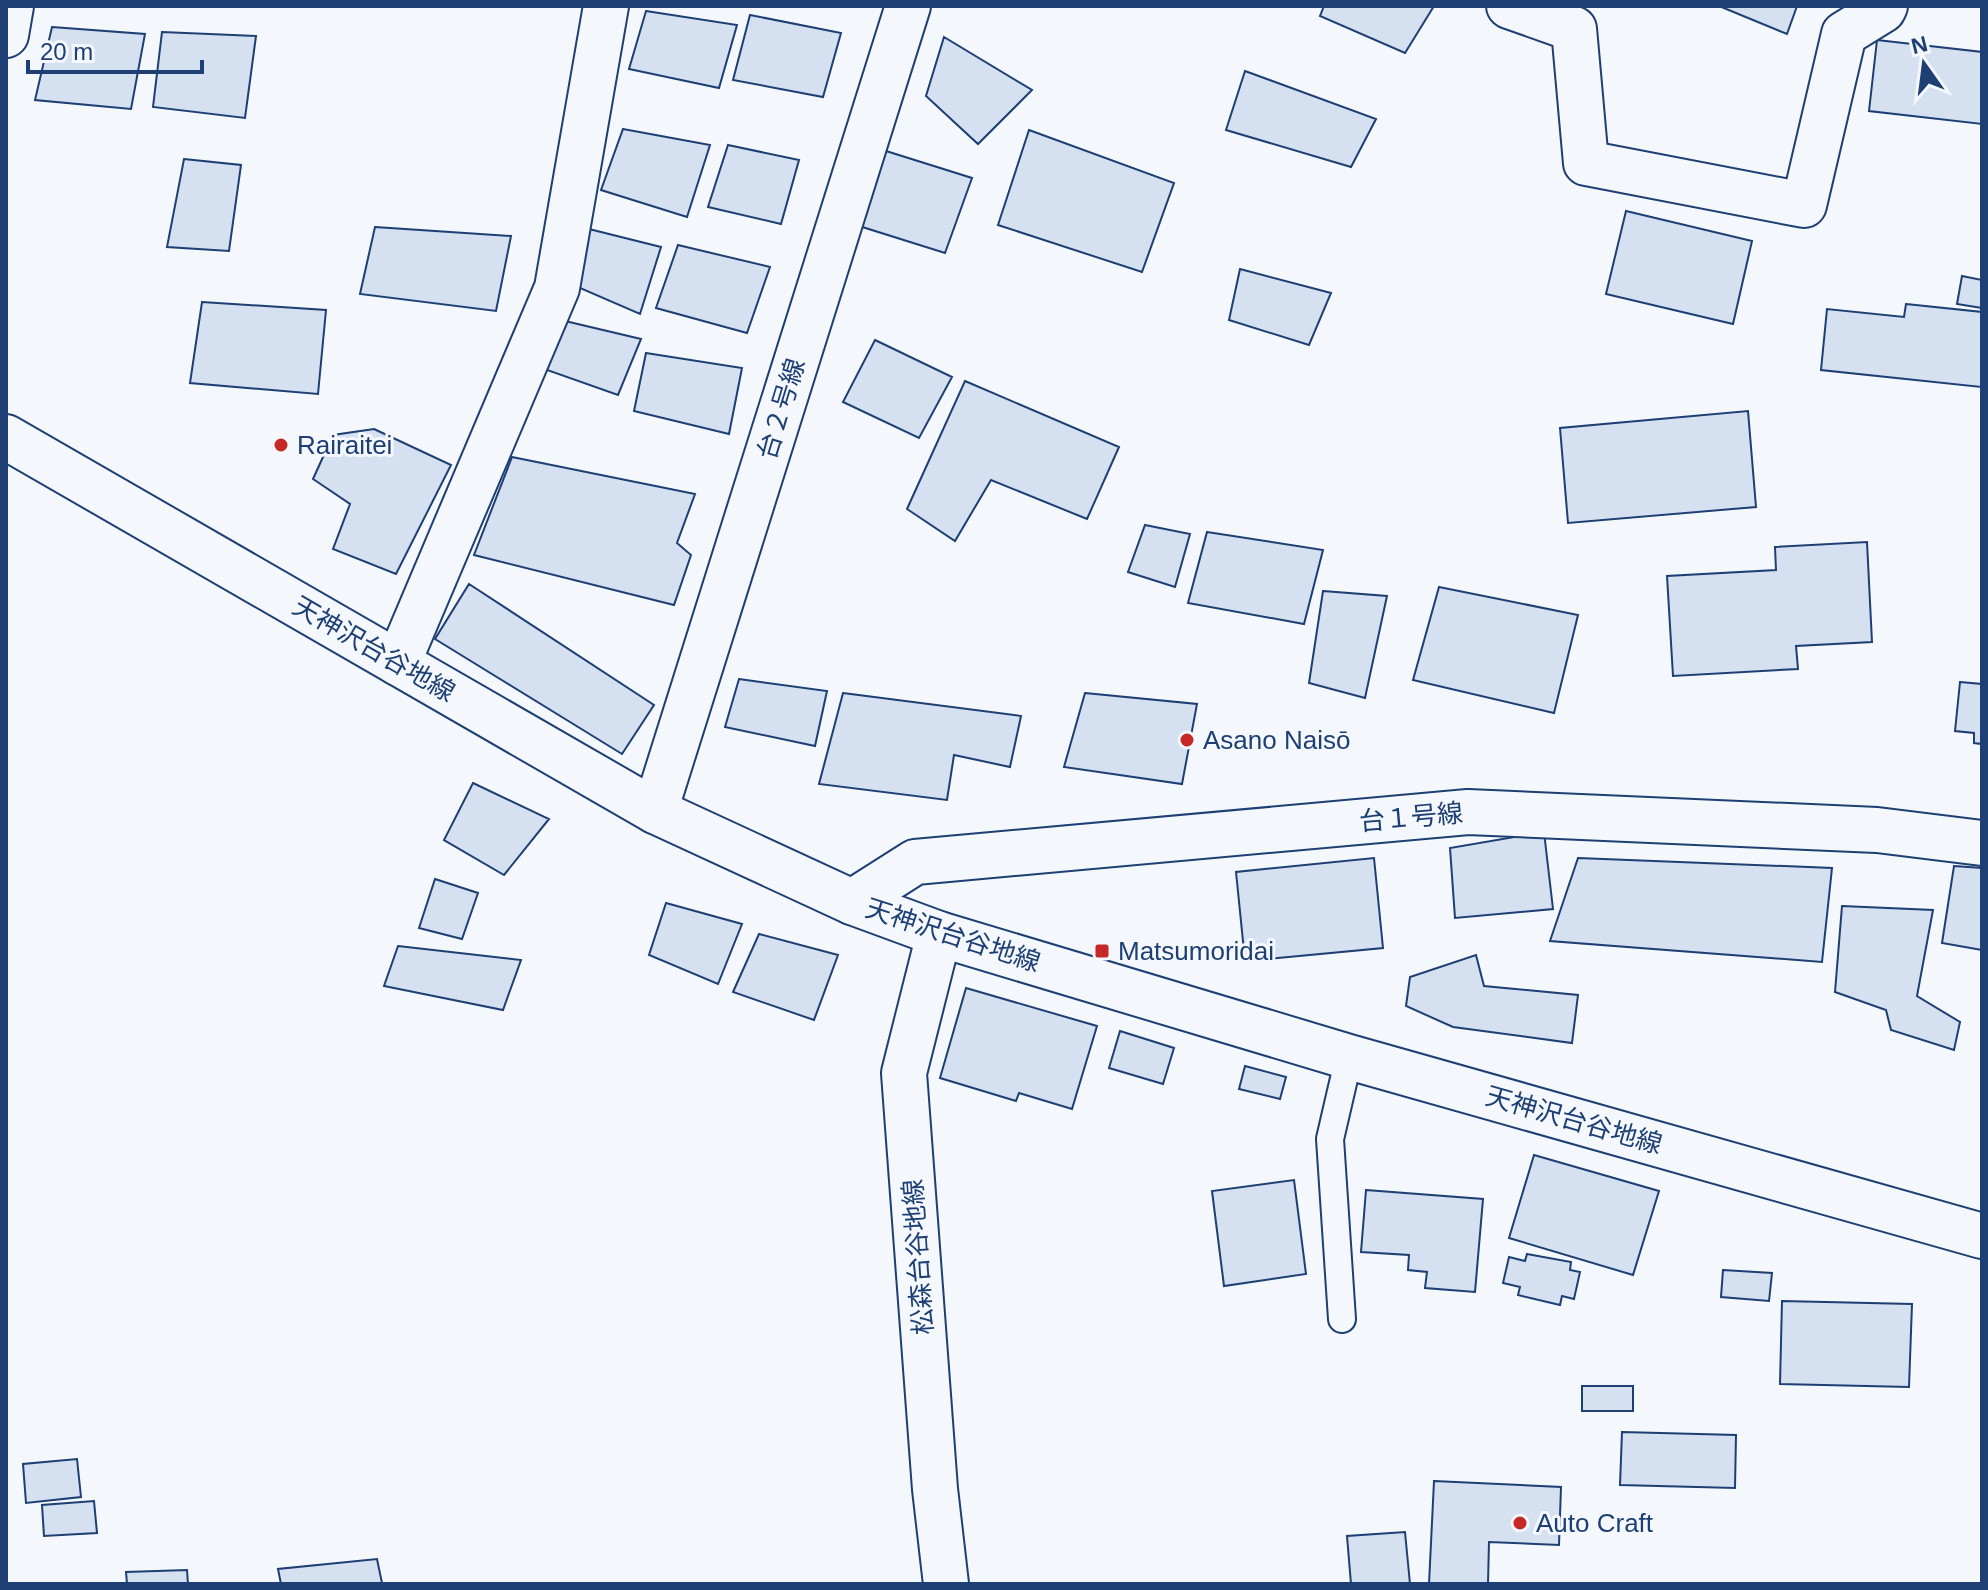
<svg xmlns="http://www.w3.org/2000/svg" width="1988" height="1590" font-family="Arial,'Noto Sans JP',sans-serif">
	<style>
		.building { fill: #d5e0f0; stroke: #1d3f73; stroke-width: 2 }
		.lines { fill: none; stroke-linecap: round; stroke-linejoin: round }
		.lane-casing { stroke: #1d3f73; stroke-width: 30 }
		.street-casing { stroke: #1d3f73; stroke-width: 48 }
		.secondary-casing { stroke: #1d3f73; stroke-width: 48 }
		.lane { stroke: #f4f7fb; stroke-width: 26 }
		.street { stroke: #f4f7fb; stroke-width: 44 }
		.secondary { stroke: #f4f7fb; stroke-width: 44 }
		.poi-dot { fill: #c62828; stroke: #f4f7fb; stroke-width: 3 }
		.labels { text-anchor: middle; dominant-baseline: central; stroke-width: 6; stroke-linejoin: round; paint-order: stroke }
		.street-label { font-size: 26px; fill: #1d3f73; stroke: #f4f7fb }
		.poi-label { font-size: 26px; fill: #1d3f73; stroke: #f4f7fb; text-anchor: start }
	</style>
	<rect width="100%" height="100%" fill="#f4f7fb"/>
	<path class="building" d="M1324,6h110l-29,47 -85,-37z
		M1719,6h78l-10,28z
		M646,11l91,14 -18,63 -90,-19z
		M750,15l91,18 -18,64 -90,-17z
		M52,27l93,7 -14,75 -96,-9z
		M162,32l94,4 -11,82 -92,-11z
		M944,37l88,53 -54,54 -52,-48z
		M1877,40l105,12v72l-113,-13z
		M1245,71l131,48 -25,48 -125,-37z
		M623,129l87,16 -23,72 -86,-27z
		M1029,130l145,53 -32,89 -144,-47z
		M728,145l71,15 -18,64 -73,-17z
		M886,151l86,27 -27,75 -89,-28z
		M184,159l57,6 -12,86 -62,-4z
		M1626,211l126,30 -19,83 -127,-30z
		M375,227l136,9 -15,75 -136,-17z
		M589,229l72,18 -21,67 -67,-29z
		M678,245l92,22 -23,66 -91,-25z
		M1240,269l91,24 -22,52 -80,-25z
		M1962,276l20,4v28l-25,-4z
		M202,302l124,8 -8,84 -128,-11z
		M1906,304l76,8 -1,75 -160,-17 6,-61 77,8z
		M565,321l76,18 -23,56 -71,-25z
		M875,340l77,37 -33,61 -76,-36z
		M646,353l96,15 -13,66 -95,-23z
		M965,381l154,66 -32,72 -96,-39 -36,61 -48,-32z
		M1748,411l8,96 -188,16 -8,-95z
		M374,429l77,36 -55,109 -63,-25 17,-45 -37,-25 20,-44z
		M512,457l183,37 -18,49 14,12 -17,50 -200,-50z
		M1145,525l45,9 -15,53 -47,-15z
		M1207,532l116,18 -19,74 -116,-21z
		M1867,542l5,100 -76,4 2,23 -125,7 -6,-100 109,-6 -1,-23z
		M469,584l185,121 -32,49 -187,-115z
		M1439,587l139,28 -24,98 -141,-33z
		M1323,591l64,5 -22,102 -56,-15z
		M739,679l88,12 -12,55 -90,-19z
		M1960,682l22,2v60l-8,-1v-10l-19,-2z
		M843,693l178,23 -11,51 -56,-12 -7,45 -128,-16z
		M1085,693l112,11 -15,80 -118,-17z
		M473,783l76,36 -45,56 -60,-35z
		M1544,832l9,77 -98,9 -5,-70z
		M1374,858l9,90 -138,13 -9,-89z
		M1578,858l254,10 -10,94 -272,-21z
		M1954,866l28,2v82l-40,-7z
		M435,879l43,14 -16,46 -43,-11z
		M666,903l76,21 -24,60 -69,-29z
		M1842,906l91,4 -16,86 43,26 -6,28 -63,-20 -5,-20 -51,-18z
		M759,934l79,21 -24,65 -81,-28z
		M398,946l123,14 -18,50 -119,-24z
		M1476,955l8,31 94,9 -6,48 -119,-16 -47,-21 4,-29z
		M966,988l131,38 -25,83 -53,-16 -3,8 -76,-23z
		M1120,1031l54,17 -11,36 -54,-16z
		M1245,1066l41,11 -6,22 -41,-10z
		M1534,1155l125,36 -26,84 -124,-37z
		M1294,1180l12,94 -82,12 -12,-95z
		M1366,1190l117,9 -8,93 -50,-4 2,-16 -19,-2 1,-15 -48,-3z
		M1527,1254l44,8 -1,8 10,2 -6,27 -12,-3 -2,9 -42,-10 2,-8 -17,-4 6,-26 16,4z
		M1723,1270l49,3 -3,28 -48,-4z
		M1782,1301l130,3 -3,83 -129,-3z
		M1582,1386h51v25h-51z
		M1622,1432l114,3 -1,53 -115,-3z
		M77,1459l4,38 -55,6 -3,-39z
		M1434,1481l127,6 -2,58 -70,-3 -1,42h-59z
		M94,1501l3,32 -53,3 -2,-31z
		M1405,1532l5,52h-59l-4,-48z
		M377,1559l5,24 -101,1 -3,-15z
		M187,1570l1,14h-61l-1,-12z"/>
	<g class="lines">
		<g class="lane-casing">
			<path id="lane" d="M1342,1319l-12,-180 19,-82"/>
		</g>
		<g class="street-casing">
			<path id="street" d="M1509,6l65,23 12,134 218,42 40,-171 39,-24 2,-4
				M6,35l5,-29
				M398,663l159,-375 49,-282
				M655,811l253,-805
				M852,902l63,-40 553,-50 409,18 105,13
				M939,934l-35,139 31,416 11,95"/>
		</g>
		<g class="secondary-casing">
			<path id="secondary" d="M6,437l649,374 197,91 87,32 410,123 633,179"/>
		</g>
		<use href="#lane" class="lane"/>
		<use href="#street" class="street"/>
		<use href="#secondary" class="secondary"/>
	</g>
	<g class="poi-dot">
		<circle cx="281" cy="445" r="8"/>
		<circle cx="1187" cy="740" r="8"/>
		<rect x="1094" y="943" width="16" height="16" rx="4"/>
		<circle cx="1520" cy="1523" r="8"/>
	</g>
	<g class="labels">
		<g class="street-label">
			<text transform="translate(781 409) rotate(-73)">台２号線</text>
			<text transform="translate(374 649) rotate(30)">天神沢台谷地線</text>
			<text transform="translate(1411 817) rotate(-5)">台１号線</text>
			<text transform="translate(953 935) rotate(18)">天神沢台谷地線</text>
			<text transform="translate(1574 1120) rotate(16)">天神沢台谷地線</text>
			<text transform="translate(918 1257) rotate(-94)">松森台谷地線</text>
		</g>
		<g class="poi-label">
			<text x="297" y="445">Rairaitei</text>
			<text x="1203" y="740">Asano Naisō</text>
			<text x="1118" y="951">Matsumoridai</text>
			<text x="1536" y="1523">Auto Craft</text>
		</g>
	</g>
	<rect width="1988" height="1590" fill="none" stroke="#1d3f73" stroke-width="16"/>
	<g transform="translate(1924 64) rotate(346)" stroke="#f4f7fb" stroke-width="6" paint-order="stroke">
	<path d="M0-6L14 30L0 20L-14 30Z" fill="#1d3f73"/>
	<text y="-12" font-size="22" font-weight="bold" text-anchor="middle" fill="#1d3f73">N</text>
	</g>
	<path d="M28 60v12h174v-12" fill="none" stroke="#1d3f73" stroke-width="4"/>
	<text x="40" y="60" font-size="24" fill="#1d3f73" stroke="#f4f7fb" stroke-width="6" paint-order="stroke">20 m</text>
</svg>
